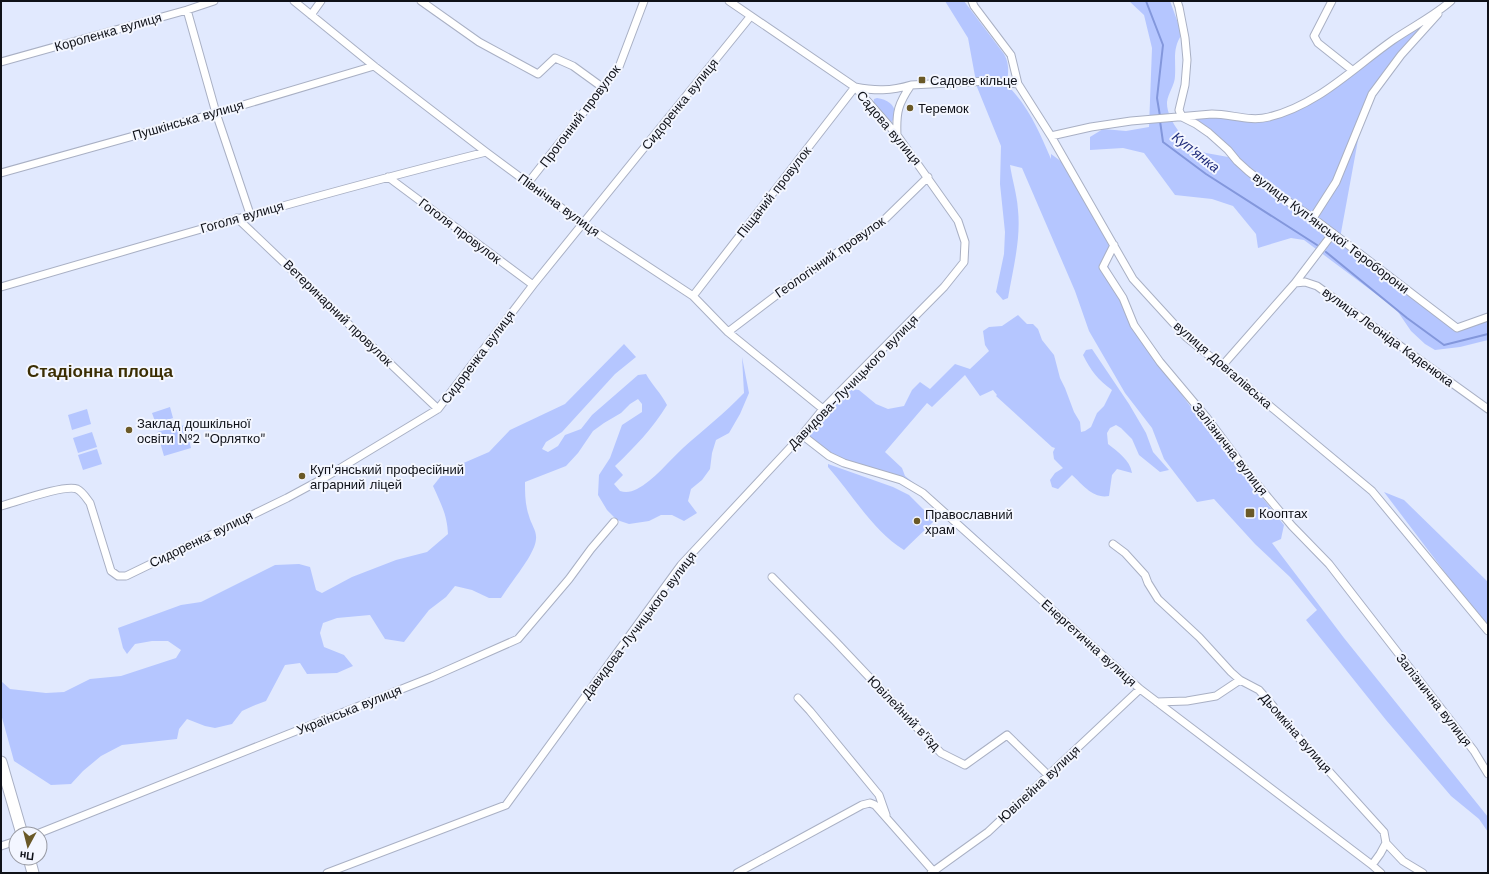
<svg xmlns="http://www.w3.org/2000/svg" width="1489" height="874" font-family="'Work Sans',sans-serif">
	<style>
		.green { fill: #b5c6ff }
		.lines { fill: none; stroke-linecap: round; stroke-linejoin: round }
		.stream { stroke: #8397dc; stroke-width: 2 }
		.street-casing { stroke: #a9b0c4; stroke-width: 9 }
		.primary-casing { stroke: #a9b0c4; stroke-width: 13 }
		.street { stroke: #fff; stroke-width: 7 }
		.primary { stroke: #fff; stroke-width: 11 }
		.poi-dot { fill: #6a5927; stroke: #f3f6ff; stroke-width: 1.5 }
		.labels { text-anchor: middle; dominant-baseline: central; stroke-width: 4; stroke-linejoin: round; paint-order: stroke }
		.street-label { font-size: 13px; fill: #0f1118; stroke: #f3f6ff }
		.poi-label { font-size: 13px; fill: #0f1118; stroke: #f3f6ff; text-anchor: start }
		.water-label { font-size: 14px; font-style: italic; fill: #212d7c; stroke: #f3f6ff }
		.district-label { font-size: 17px; font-weight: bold; fill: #3b2e03; stroke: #f3f6ff }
	</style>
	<rect width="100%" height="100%" fill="#e1e9fe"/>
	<path class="green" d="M945,1h19l40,53c6,10 4,20 3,31 21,20 33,48 44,74v-5l11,8 49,81 -7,14 19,41 15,37 58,79 88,111 -3,14 -9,4 72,95 144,179v15l-9,-13 -28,-23 -65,-76 -80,-100 11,-10 -27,-33 -35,-33 -41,-45 -17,3 -33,-43 -12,-31 -27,-35 -36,-62 -14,-40 -53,-123 -12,-3c2,14 7,29 8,45 3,29 -5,59 -10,88l-5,2 -7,-8 8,-38 1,-22 -5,-48 1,-38 -24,-59 -9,-49z
		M1129,1h41l12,33c-10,15 -6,25 -7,42 0,9 -7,17 -8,26 -1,19 22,45 39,51 9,2 19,3 27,5l-13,-16 -38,-25 76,1 49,-16 139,-97 -72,86 -9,20 -7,29 -18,98 117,90 31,-11v23l-28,7 -25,3 -10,-6 -14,-13 -15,-22 -92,-69 -13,-2 -33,10 -2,-14 -23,-28 -21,-7 -37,-4 -31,-42 -21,-5 -33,2v-13l13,-8 23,2 23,-4 3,-79 -8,-33z
		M877,98c15,2 24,13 13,26l-17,-19 1,-6z
		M1018,315l9,9h6l5,5 4,11 12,15 6,23 5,10 9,24 6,10 1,10 4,-1 6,-4 6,-14 7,-7 8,-16c-14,-10 -21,-19 -29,-35l3,-5 6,-1 37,55 17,29 7,19 16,18 -9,2 -21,-17 -7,-16 -11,-11 -5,-3 -6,3 -3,5 1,11c10,8 22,16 24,29l-15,-4 -5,6 -3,21c-16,3 -26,-11 -37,-21l-14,14 -6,-2 -2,-7 5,-7 8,-5 -9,-9 -1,-7 2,-4 -3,-1 -56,-51 1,-1 -4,-5 -13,6 -15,-21 -33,32 -5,-4 -42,49 17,16 3,8 49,39 32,29 -85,-64 -55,-16 -44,-29 42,-47 15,2 17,14 12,5 16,-3 8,-16 8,-8 10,7 25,-25 15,5 19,-18 -4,-6 -2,-14 6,-4 13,-1z
		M624,344l12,13 -21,17 -53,58 -16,10 -4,7 6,3 10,-6 7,-11 16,-6 11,-14 46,-40 8,-1c6,11 15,19 21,31 -14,23 -33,43 -52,61l8,9 -9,9 6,7c6,2 11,1 17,-2 16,-8 32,-28 46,-41 20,-18 42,-35 61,-55l-2,-36 7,36 -9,21 -11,19 -13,7 -4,13 -2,16 -8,11 -11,9 -3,12 9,12 -13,8 -12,-6h-11l-12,6 -20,3 -12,-4 -10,-10 -9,-15 1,-20 11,-17 12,-33 20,-13v-8l-4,-5 -8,5 -9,9 -17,10 -11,8 -15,22 -12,13 -41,16c0,11 0,23 4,34 2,8 8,15 7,23 -1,16 -26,44 -35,59h-12l-17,-8 -17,-4 -9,11 -17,13 -25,32 -19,-3 -15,-24 -33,3 -14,5 -3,10 4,14 20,8 9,11 -16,7 -30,1 -7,-11 -15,2 -19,36 -13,5 -11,5 -10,13 -17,4 -10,-2 -18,-7 -8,10 -2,10 -55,6 -21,11 -18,15 -12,13 -20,1 -37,-24 -13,-47v-33l9,8 36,4 18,-1 26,-13 31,-3 55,-18 5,-8 -13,-9h-16l-17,3 -8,10 -4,-6 -5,-20 63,-23 20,-3 74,-37 24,-1 11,3 6,23 6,3 30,-16 44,-17 31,-8 21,-18c-1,-20 -7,-30 -15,-48l12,-15 44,-19 21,-22 55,-26z
		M170,407l3,11 -17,6 -4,-11z
		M87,409l4,15 -19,6 -4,-15z
		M185,425l6,23 -27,8 -7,-24z
		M92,432l5,15 -19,6 -5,-15z
		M97,449l5,15 -19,6 -5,-15z
		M828,464l65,23 16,8 21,21 3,6 -29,28c-32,-20 -51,-55 -76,-83z
		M1384,492l20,8 84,82v47z"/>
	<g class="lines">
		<path class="stream" d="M1146,1l17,44 -6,53 3,18
			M1160,121l3,21 43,32 111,71
			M1326,252l81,66 37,27 44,-11"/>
		<g class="street-casing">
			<path id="street" d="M294,1l80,65 112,86 96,71 111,73 35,36 95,77
				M421,1l58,41 59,32 17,-16 18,8 29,21
				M972,1l2,5 37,49 7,29 33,52 82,143 53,58 36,29 150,125 116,140
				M1177,1l2,6 6,31 2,22 -2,25 -6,25 3,7 14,7 13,9 19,17 9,11 11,10 32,25 33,22 144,110 31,-11
				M1332,1l-18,35 4,7 34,27
				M187,10l29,103 34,101
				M311,15l10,-14
				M1,62l186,-52 27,-9
				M897,135c-1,-23 1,-31 14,-50l78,-4 29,3
				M1051,136l40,-9 40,-6 81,-7c19,0 38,8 57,3 49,-12 84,-49 124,-77 19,-13 41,-24 58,-39
				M1,173l215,-60 158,-47
				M388,177l145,108
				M528,183l91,-116 25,-66
				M237,218l201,191
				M1313,218l23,-36 36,-88 29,-39 37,-41
				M1114,245l-11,22 20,31 11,27 26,37 47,56 44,59 41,49 37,38 145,187 14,23
				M1295,283l38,-50
				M1,287c161,-47 322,-94 485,-135
				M693,296l162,-209c20,4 36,4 56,-2
				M728,332l54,-41 102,-71 44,-43
				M1222,366l73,-83 10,-1 12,4 171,123
				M802,435l27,21 15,7 57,17 22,13 217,196 232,176 9,8
				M1,506c15,-4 64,-22 76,-17 6,3 9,9 13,14l21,68 7,5h8l161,-78 37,-20 114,-69 95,-124 217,-268
				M1113,544l12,9 20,22 3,8 10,16 41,38 32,35 9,8 19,10 14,16 5,9 106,117 2,11 -6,11 -8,11
				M772,577l64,65 105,111 24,12 42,-30 41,40
				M798,698l12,13 69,84 7,20
				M1157,702l30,-1 29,-5 24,-16
				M37,834l395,-157 86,-38 51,-60 22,-30 23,-27
				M1386,843l17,18 20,12
				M1,846l15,-5
				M327,873l179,-68 175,-240 121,-130 21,-26 121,-122 20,-25 1,-20 -7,-21 -61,-86 -42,-48 -126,-86
				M737,873l125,-68 8,-2 5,2 60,68
				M931,873l57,-41 152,-143"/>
		</g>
		<g class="primary-casing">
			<path id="primary" d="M1,762l21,72
				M29,858l4,15"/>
		</g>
		<use href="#street" class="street"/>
		<use href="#primary" class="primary"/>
	</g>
	<g class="poi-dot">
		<rect x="918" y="76" width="8" height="8" rx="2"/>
		<circle cx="910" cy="108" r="4"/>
		<circle cx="129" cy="430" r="4"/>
		<circle cx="302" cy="476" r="4"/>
		<rect x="1245" y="508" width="10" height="10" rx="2"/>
		<circle cx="917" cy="521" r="4"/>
	</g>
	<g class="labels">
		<g class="street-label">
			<text transform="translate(108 32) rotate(-16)">Короленка вулиця</text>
			<text transform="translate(680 104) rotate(-51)">Сидоренка вулиця</text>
			<text transform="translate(580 116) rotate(-53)">Прогонний провулок</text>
			<text transform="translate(188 120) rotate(-16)">Пушкінська вулиця</text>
			<text transform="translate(889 128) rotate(50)">Садова вулиця</text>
			<text transform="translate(774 192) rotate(-52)">Піщаний провулок</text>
			<text transform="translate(559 205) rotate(36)">Північна вулиця</text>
			<text transform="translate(242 217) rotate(-16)">Гоголя вулиця</text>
			<text transform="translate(460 231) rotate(37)">Гоголя провулок</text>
			<text transform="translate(1331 233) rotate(37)">вулиця Куп'янської Тероборони</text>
			<text transform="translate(830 257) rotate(-35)">Геологічний провулок</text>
			<text transform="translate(338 313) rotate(44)">Ветеринарний провулок</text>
			<text transform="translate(1388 337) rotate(36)">вулиця Леоніда Каденюка</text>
			<text transform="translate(478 357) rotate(-53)">Сидоренка вулиця</text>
			<text transform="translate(1223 365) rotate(41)">вулиця Довгалівська</text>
			<text transform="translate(853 382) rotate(-46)">Давидова-Лучицького вулиця</text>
			<text transform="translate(1230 449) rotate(52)">Залізнична вулиця</text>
			<text transform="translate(201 539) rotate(-26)">Сидоренка вулиця</text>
			<text transform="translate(639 625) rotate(-53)">Давидова-Лучицького вулиця</text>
			<text transform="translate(1089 643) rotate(42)">Енергетична вулиця</text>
			<text transform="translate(1434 700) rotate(52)">Залізнична вулиця</text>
			<text transform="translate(349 710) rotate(-22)">Українська вулиця</text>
			<text transform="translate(904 713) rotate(46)">Ювілейний в'їзд</text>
			<text transform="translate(1296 733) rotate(49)">Дьомкіна вулиця</text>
			<text transform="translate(1039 784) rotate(-43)">Ювілейна вулиця</text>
		</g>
		<g class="poi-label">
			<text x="930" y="80">Садове кільце</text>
			<text x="918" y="108">Теремок</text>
			<text x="137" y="423">Заклад дошкільної<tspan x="137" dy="15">освіти №2 "Орлятко"</tspan></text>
			<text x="310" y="469">Куп'янський професійний<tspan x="310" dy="15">аграрний ліцей</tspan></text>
			<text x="1259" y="513">Кооптах</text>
			<text x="925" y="514">Православний<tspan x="925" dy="15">храм</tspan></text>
		</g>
		<g class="water-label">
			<text transform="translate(1196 152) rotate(38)">Куп'янка</text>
		</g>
		<g class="district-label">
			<text x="100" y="371">Стадіонна площа</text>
		</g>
	</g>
	<rect width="1489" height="874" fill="none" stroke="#0f1118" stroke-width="4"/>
	<g transform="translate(28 846) rotate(187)"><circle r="19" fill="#f3f6ff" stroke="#989aa3"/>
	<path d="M0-3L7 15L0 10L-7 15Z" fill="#6a5927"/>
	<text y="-6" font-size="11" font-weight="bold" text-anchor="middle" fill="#0f1118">Пн</text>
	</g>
</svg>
